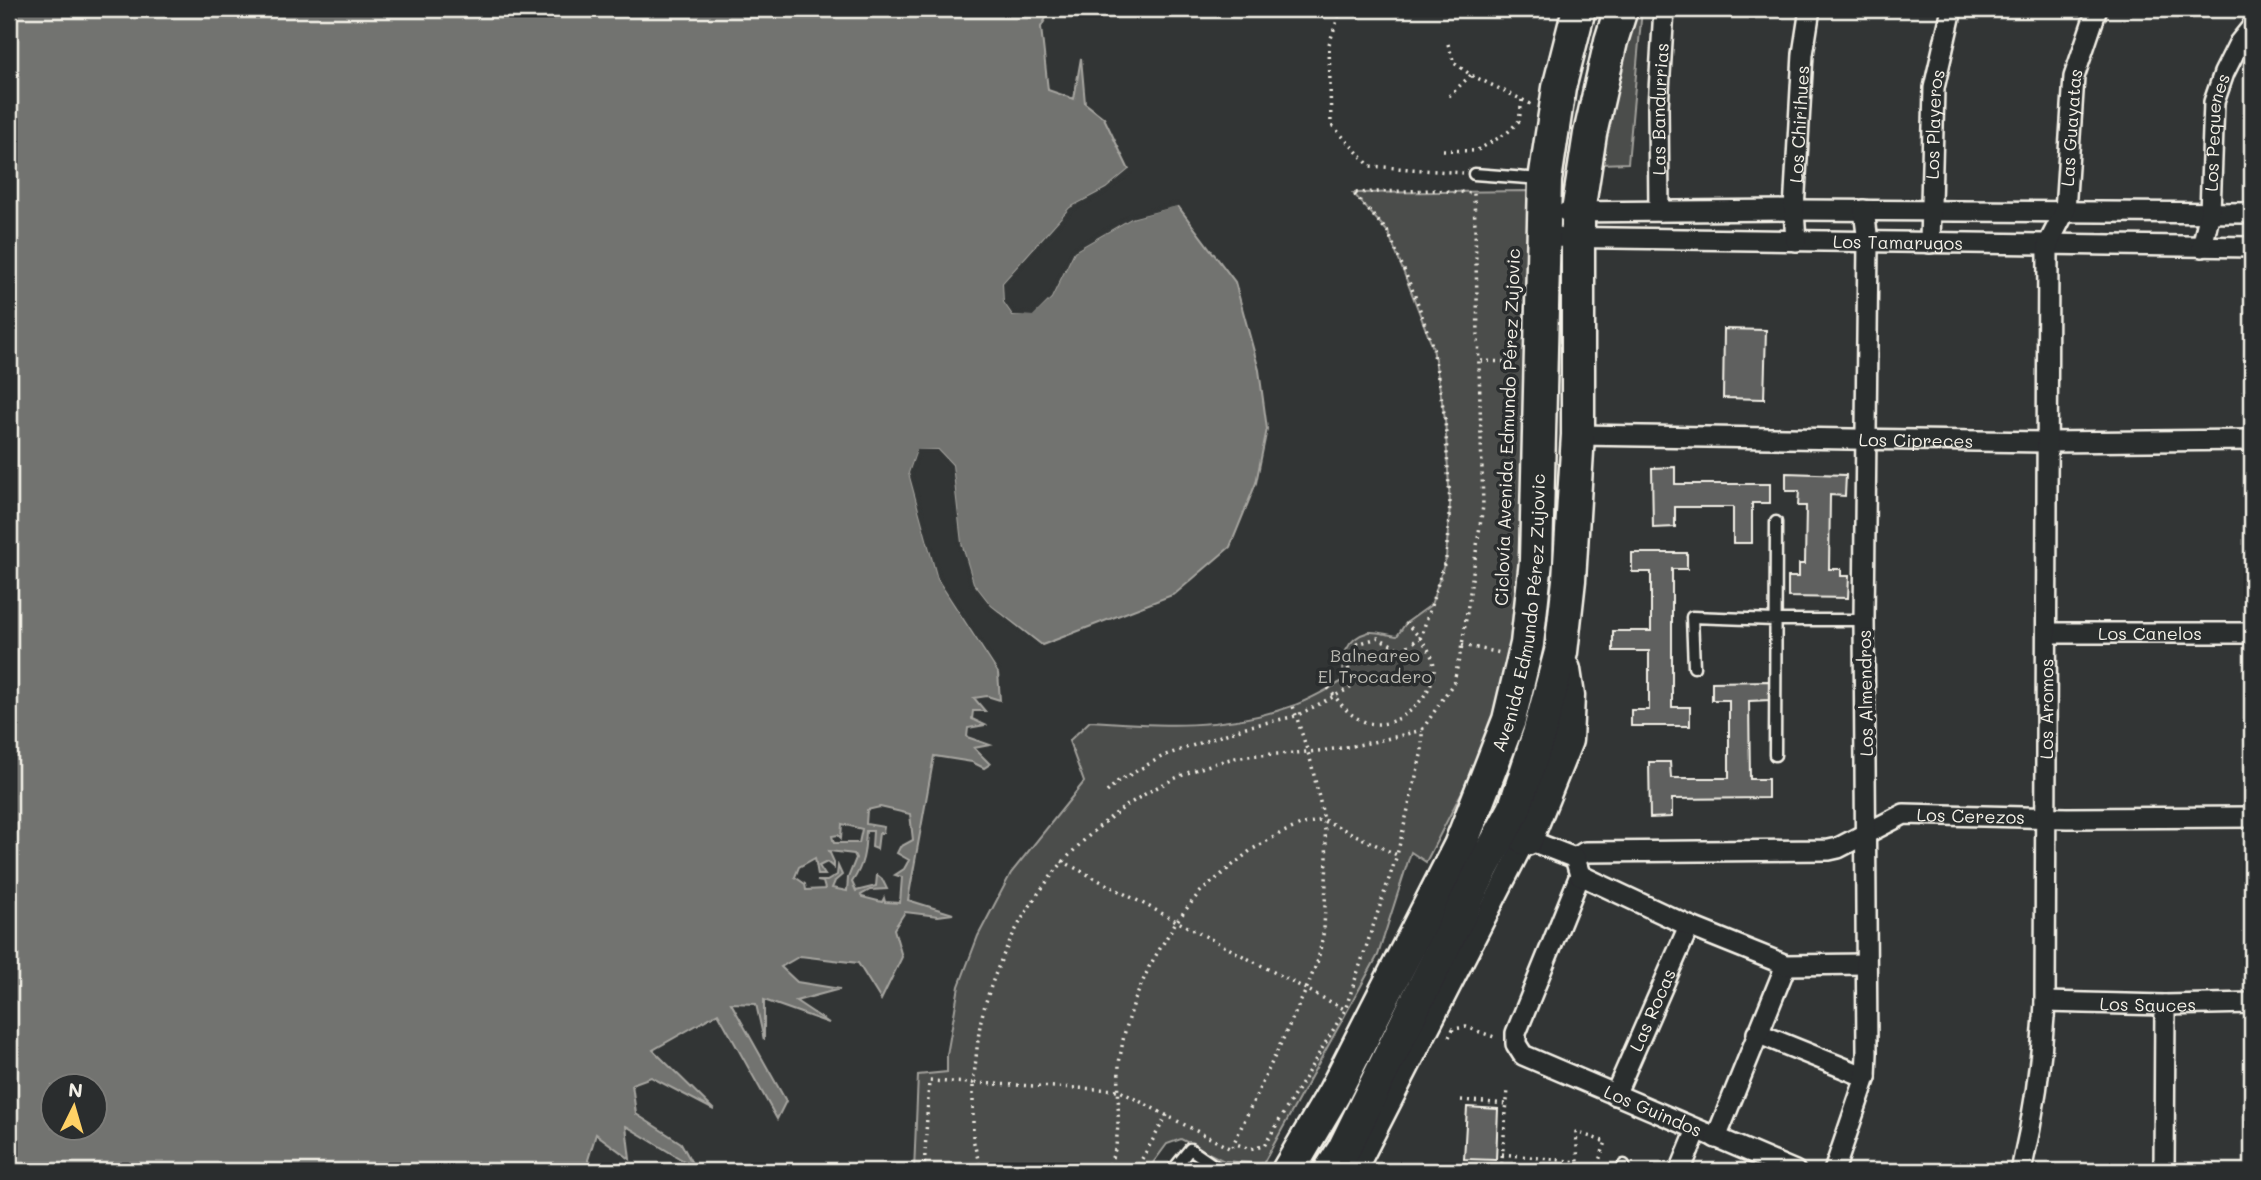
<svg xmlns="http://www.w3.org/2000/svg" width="2261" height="1180" font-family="Mali,sans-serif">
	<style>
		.green { fill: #4b4d4c; stroke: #a09f9a; stroke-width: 2 }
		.water { fill: #727370; stroke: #a6a5a0; stroke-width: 2; fill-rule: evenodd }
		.pier { fill: #323535 }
		.building { fill: #5f605f; stroke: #f4f1e8; stroke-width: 2 }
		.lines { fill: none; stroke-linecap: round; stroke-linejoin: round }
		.service-casing { stroke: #f4f1e8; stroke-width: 15 }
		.minor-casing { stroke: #f4f1e8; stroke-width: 24 }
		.trunk-casing { stroke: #f4f1e8; stroke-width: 37 }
		.path { stroke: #f4f1e8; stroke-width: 3.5; stroke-dasharray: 2 5; stroke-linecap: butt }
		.service { stroke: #2a2d2e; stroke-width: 10 }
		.minor { stroke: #2a2d2e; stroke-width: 19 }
		.trunk { stroke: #2a2d2e; stroke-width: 32 }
		.labels { text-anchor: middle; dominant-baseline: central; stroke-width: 7; stroke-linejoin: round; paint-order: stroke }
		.street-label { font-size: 18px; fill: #f4f1e8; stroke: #2a2d2e }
		.park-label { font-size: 18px; fill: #b9b8b1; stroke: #2a2d2e }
	</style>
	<rect width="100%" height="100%" fill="#323535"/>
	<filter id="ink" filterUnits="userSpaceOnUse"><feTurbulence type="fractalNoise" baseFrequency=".0143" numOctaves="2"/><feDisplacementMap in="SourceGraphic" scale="14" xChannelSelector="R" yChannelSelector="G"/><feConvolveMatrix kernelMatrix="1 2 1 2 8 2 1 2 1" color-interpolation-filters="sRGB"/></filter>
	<g filter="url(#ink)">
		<path class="green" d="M1637,9h5l-14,154 -28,1 19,-98z
			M1529,191l-9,369 -10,95 -15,61 -25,60 -44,86 -15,-10 -33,103 -115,209 -39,-3 -43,-22 -14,5 -20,27h-233l4,-96 29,-3v-17l12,-69 19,-50 33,-63 73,-91 -15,-41 21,-20c69,5 135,9 202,-15 18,-6 35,-17 53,-26 -6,-21 1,-42 24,-48 8,-1 19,3 28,4l9,-13 25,-18 15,-47 4,-54 -5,-85 -12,-71 -45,-116 -35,-39z"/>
		<path class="water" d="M9,9h1042l-10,18 7,63 26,9 7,-41 4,45 19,15 25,52 -23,19 -36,19 -67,75 1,19 9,13h20l18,-17 23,-47 57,-33 46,-13 58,77 24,88 8,59 -11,54 -26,64 -55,47 -133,51 -51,-39 -18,-23 -12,-40 -9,-78 -14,-15 -21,1 -8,22 29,106 60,93 2,28 -13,-4 -13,2 11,13h-12l-1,8 13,6 -17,3 -1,9 23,8 -16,3 16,16 -6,4 -12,-6 -38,-6 -26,144 45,14 -15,2 -33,-4 -11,17 8,28 -21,43 -23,-37 -58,-7 -19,11 16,15 43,7 -44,12 33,22 -65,-23v40l-8,-36 -25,-1 55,98 -9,18 -59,-106 -65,37 61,60 -63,-33 -19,7 4,30 45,29 13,24 -68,-41 4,33 -34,-25 -8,26 4,11h-583zM880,807l30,7 3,26 -13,7 -3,6 12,7 -5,9 -9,6 7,2 -2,26 -15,-1 -1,-4 -2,4 -20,-5 -1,-2 9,-5 17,-1 -5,-10 -5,-4 -1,11 -20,5 -4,-9c12,-17 13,-31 14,-51h7l-1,16 5,2 2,-16h4l1,-6 -18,-3 1,-14zM842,824l20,5 -3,14h-25l-2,-7 6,-1 3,3zM829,851l25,3 2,4 -8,20 -1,13 -15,-3 3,-7 7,-6 -4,-9 -1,9 -10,6h-10l6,1 2,7 -19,1 -1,-6 -10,-7 4,-10 16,-9 3,17h7l-6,-9 8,-4 7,6v-6zM52,1086h42v42h-42z"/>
		<path class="pier" d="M1129,170h3v3l-24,19 -35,19 -66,73 1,17 7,10 17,1 16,-16 24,-48 58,-34 46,-12 5,3 -50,13 -57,33 -23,47 -18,18 -20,-1 -9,-13 -1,-19 67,-75 36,-19z
			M917,450h21l14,15 9,78 12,40 18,23 53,42 -4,-1 -51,-38 -19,-24 -12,-42 -9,-77 -12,-12h-17l-7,19 28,104 60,93v6l-63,-97 -29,-106z"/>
		<path class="building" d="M1724,329l42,1 -2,69 -41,-1z
			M1675,467v17h95v19h-18v40h-19v-36h-58v20l-22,1 -1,-60z
			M1786,473l60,2 -1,21 -15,-1 -1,74h12v7h8l-1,22 -60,-1v-20h11v-13h6l1,-58h-8l1,-15h-13z
			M1632,553h55v16h-15v138h18v19h-59v-16h18v-59h-36v-20h38v-59h-19z
			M1769,681l1,19 -21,1 1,78h18v19l-96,1v18l-22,1 -1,-56h21l1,16h58v-78h-17v-18z
			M1467,1107l31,2 -2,51 -32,-1z
			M1538,1166l34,1v4h-34z"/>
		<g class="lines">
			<g class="service-casing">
				<path id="service" d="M1474,174l67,5
					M1694,667l-2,-50 83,3h89
					M1775,755l1,-233
					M1172,1171l18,-22 32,22
					M1621,1171l3,-6"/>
			</g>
			<g class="minor-casing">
				<g id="minor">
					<path id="s1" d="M1659,211l-1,-104 6,-98"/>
					<path d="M1567,212l227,-2 458,3"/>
					<path id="s2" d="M1544,237l708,10"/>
					<path id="s3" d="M1796,241l-2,-31 9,-156 7,-45"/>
					<path id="s4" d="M1930,243l4,-155 18,-79"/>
					<path id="s5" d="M2202,247l8,-35 4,-110 10,-29 15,-30 13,-16"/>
					<path id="s6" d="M1578,435l469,7 205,-2"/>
					<path id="s7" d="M2047,633h205"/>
					<path id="s8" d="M1575,858l10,-6 244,-2 9,-2 66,-34 163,4 185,-1"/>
					<path id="s9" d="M1580,875l-64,158v11l7,11 272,116"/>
					<path id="s10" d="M2045,1002l120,3 87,-2"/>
					<path d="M1757,1033l109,44"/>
					<path id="s11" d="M1615,1095l74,-169"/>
					<path d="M1716,1138l70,-173"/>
					<path d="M1356,1171l170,-332 49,19 5,17 109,51 97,39 79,-1"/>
					<path d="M1680,1171l17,-41"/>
					<path d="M1834,1171l32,-94 1,-24 -3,-433 4,-378 -4,-32"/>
					<path id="s12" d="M2021,1171c13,-56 21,-111 24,-169l3,-758 17,-33 9,-134 23,-68"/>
					<path d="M2164,1171l1,-166"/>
				</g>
			</g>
			<g class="trunk-casing">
				<g id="trunk">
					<path d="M1526,839l40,-99 2,-44 -4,-26"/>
					<path id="s13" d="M1288,1171l46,-78 126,-247 49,-126 18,-76 9,-83 9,-381 14,-92 20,-79"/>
					<path d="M1330,1171l13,-20 141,-286 30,-55 25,-76 22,-82 8,-72 9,-145v-223l12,-78 21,-93 10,-32"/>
				</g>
			</g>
			<path class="path" d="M1341,9l-12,35 2,80 39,42 93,7
				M1448,44l6,19 17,12 62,30
				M1449,96l22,-21
				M1443,150l33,1 31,-18 12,-12 3,-21
				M1481,361l34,1
				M1462,645l39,8
				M1328,688c12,14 17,25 35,33 31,14 71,-23 71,-53 0,-17 -17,-34 -28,-45
				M1107,792l10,-10 46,-26 83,-29 50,-11 56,-29 -5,-27 10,-16 21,-6 24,12 19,-13 25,-79 4,-54 -5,-85 -12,-71 -16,-47 -29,-69 -35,-39 78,-3 43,3 9,313 -21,139 -8,37 -32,48v21l-25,104
				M1062,861l284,149
				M1449,1037l4,-8 13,-2 31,11
				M1461,1100l45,4
				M1502,1154l76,8 -2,-30 30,10 -11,29
				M1234,1165c13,4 20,6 31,-3
				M924,1171l5,-90 44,2c3,-20 4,-42 8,-63 30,-122 119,-225 242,-259 27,-8 56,-6 84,-9 39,-3 77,-12 115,-22
				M981,1171l-8,-32v-56l145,7 113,59 75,-159 12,-30 6,-30 3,-72 -3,-38 -13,-58 -18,-56
				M1107,1171l9,-24 2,-23 1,-61 5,-28 10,-33 15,-35 27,-45 23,-29 52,-43 30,-17 22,-9 21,-4 73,35 -52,155 -81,136 -14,3 -16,-6
				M1135,1171l32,-56
				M1501,1171l7,-82"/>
			<use href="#service" class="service"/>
			<use href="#minor" class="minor"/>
			<use href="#trunk" class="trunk"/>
		</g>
	</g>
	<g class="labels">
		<g class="street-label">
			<text stroke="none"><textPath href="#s1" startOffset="102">Las Bandurrias</textPath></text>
			<text stroke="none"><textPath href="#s3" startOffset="117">Los Chirihues</textPath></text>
			<text stroke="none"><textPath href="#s4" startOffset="119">Los Playeros</textPath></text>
			<text stroke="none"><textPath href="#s12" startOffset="1050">Las Guayatas</textPath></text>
			<text stroke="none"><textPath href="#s5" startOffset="116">Los Pequenes</textPath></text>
			<text stroke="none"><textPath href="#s2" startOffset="354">Los Tamarugos</textPath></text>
			<text transform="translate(1507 427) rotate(-88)">Ciclovía Avenida Edmundo Pérez Zujovic</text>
			<text stroke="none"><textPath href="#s6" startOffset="338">Los Cipreces</textPath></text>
			<text stroke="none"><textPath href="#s13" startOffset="611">Avenida Edmundo Pérez Zujovic</textPath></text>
			<text stroke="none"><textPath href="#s7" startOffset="103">Los Canelos</textPath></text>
			<text transform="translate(1865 693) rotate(-91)">Los Almendros</text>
			<text stroke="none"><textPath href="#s12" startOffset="464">Los Aromos</textPath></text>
			<text stroke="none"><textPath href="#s8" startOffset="406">Los Cerezos</textPath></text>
			<text stroke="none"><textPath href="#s10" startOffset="103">Los Sauces</textPath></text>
			<text stroke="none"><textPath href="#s11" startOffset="93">Las Rocas</textPath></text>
			<text stroke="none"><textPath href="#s9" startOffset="336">Los Guindos</textPath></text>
		</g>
		<g class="park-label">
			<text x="1375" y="655">Balneareo<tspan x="1375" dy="21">El Trocadero</tspan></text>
		</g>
	</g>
	<rect width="2261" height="1180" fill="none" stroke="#2a2d2e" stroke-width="35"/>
	<rect x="18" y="18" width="2226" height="1145" fill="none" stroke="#f4f1e8" stroke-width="2.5" filter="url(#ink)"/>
	<g transform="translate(74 1107) rotate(5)"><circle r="33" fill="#2a2d2e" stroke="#7b7b78" stroke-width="2"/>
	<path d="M0-5L12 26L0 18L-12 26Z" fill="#ffd166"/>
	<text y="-10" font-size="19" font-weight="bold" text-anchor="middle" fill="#f4f1e8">N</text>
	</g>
</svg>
